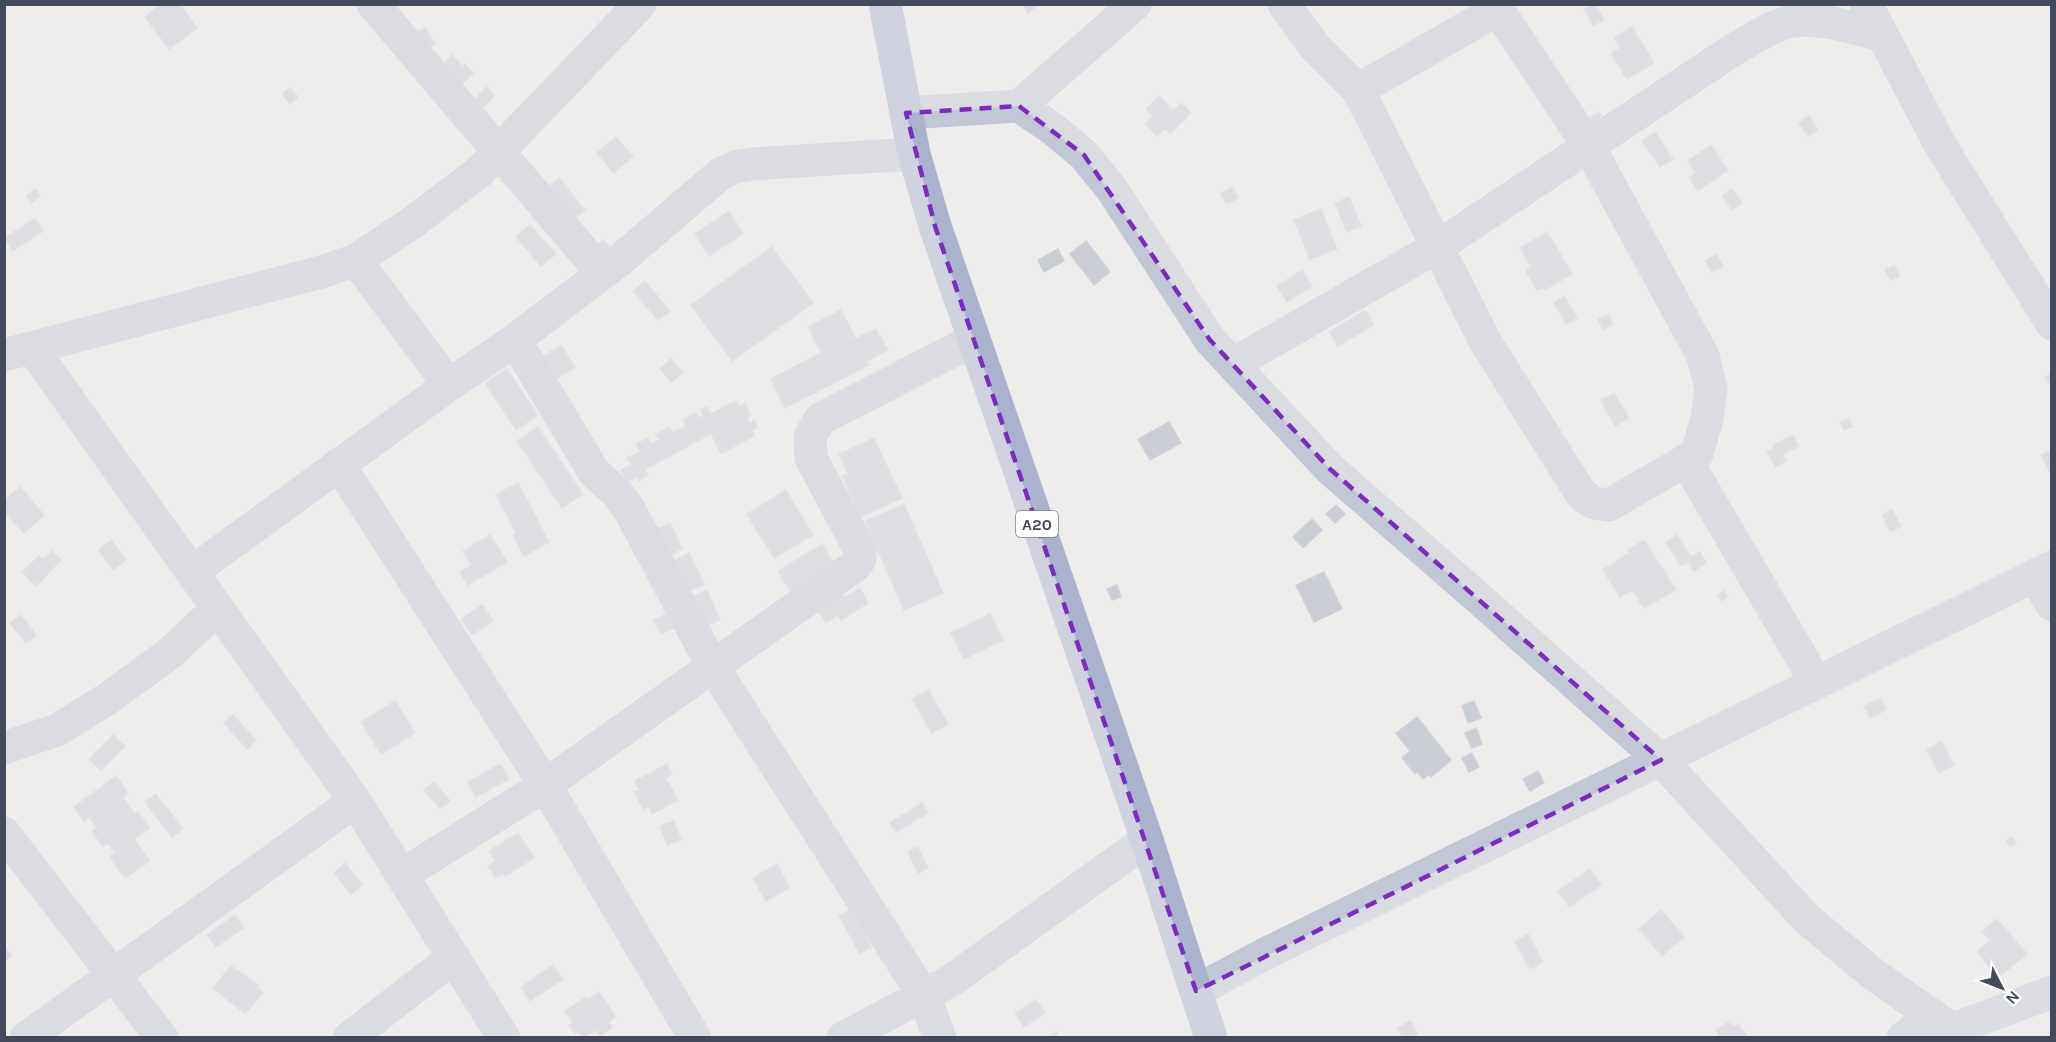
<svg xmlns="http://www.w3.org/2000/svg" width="2056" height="1042" font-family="Karla,sans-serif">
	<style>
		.building { fill: #cbcdd5; stroke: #d0d0d9; stroke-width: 1.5 }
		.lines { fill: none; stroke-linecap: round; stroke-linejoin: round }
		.minor { stroke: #c1c7d5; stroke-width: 33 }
		.major { stroke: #aab2ce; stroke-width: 33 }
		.marked { fill: none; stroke: #7b2cbf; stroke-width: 4.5; stroke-dasharray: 12 8; stroke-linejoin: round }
		.labels { text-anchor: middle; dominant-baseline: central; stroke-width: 5; stroke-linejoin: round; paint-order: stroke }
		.shield { fill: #fff; stroke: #7c808c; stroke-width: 1.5 }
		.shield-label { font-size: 16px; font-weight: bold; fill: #444a5b }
	</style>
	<rect width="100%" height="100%" fill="#efedec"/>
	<path class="building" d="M161,4h19l17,24 -28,21 -24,-32z
		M1022,4h17l-11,9z
		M1592,4h3l9,16 -11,5 -9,-16z
		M1632,27l22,36 -27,16 -16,-25 9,-6 -6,-10z
		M425,28l10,16 -12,7 -10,-16z
		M452,55l11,12 2,-3 8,9 -13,13 -17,-22z
		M487,87l8,8 -13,13 -8,-8z
		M290,88l8,9 -8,7 -8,-10z
		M1159,96l14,14 8,-7 10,10 -21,21 -5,-6 -8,8 -12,-12 8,-8 -7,-7z
		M1599,112l5,8 -9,7 -6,-9z
		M1809,116l9,14 -10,6 -9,-13z
		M1655,132l18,27 -13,8 -18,-26z
		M615,137l18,19 -19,17 -17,-20z
		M1711,145l17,25 -30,21 -9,-13 7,-5 -8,-12z
		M559,178l26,32 -12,10 -26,-32z
		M1232,187l6,11 -11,6 -6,-10z
		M35,189l5,7 -9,7 -5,-7z
		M1732,189l10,14 -10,7 -10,-14z
		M1349,197l12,29 -14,6 -12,-29z
		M1321,209l16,40 -27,10 -16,-39z
		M729,211l14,23 -34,22 -14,-22z
		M35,218l8,13 -30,20 -8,-13z
		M530,225l26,29 -15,12 -25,-29z
		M1547,232l25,42 -27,16 -2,-3 -6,3 -11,-19 5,-4 -11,-19z
		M603,240l12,13 -9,8 -12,-13z
		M1086,241l24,31 -16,13 -24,-31z
		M772,247l41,56 -81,58 -41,-56z
		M1058,249l6,12 -20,11 -6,-12z
		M1716,254l7,12 -11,6 -7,-11z
		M1894,265l5,11 -9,4 -5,-10z
		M1302,270l10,16 -25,16 -10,-16z
		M645,281l25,30 -12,9 -25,-29z
		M1564,296l13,22 -11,6 -12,-21z
		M841,310l13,25 -33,17 -13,-25z
		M1365,310l9,15 -36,21 -9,-14z
		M1608,314l5,10 -10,6 -5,-11z
		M876,329l12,21 -21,11 2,4 -84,43 -14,-29 83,-44 1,4z
		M561,345l14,22 -21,14 -15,-22z
		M671,359l12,13 -11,10 -12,-13z
		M507,369l31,46 -22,15 -31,-47z
		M2052,373v9l-2,1 -5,-6z
		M1614,393l15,25 -14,8 -14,-26z
		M736,401l3,5 6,-3 6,13 -4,2 3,5 4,-2 3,6 -5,3 2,6 -33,18 -10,-20 -66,35 3,6 -9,6 -2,-4 -9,5 -7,-12 10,-5 -4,-7 13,-6 -4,-8 12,-6 3,6 8,-4 -3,-6 13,-7 3,6 14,-7 -3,-6 13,-7 3,5 5,-2 -3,-6 6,-3 4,7z
		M1848,418l4,9 -8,3 -4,-8z
		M1169,422l12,21 -31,17 -12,-21z
		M538,427l45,67 -21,14 -45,-67z
		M1793,435l6,11 -17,9 4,6 -11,6 -8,-15 7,-4 -1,-3z
		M874,438l28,60 -41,19 -19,-41 6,-2 -9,-20z
		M2051,450l1,25h-1l-10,-20z
		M518,483l31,59 -25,14 -11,-21 3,-2 -20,-39z
		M20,487l24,28 -20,18 -20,-22v-10z
		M786,490l27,45 -39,23 -27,-44z
		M904,504l39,89 -39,17 -39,-89z
		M1336,505l9,9 -10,9 -9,-9z
		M1892,510l9,16 -10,6 -9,-17z
		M1312,519l10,11 -19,18 -10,-11z
		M670,523l12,26 -17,8 -12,-26z
		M490,535l17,27 -39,23 -8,-13 12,-7 -9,-14z
		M1677,535l14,22 9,-5 6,11 -12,8 -6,-9 -7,4 -15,-24z
		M111,540l15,20 -13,10 -14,-20z
		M1644,540l32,50 -32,18 -12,-18 -12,7 -17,-27 26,-17 -1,-3z
		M822,544l13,21 -44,28 -13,-22z
		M52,551l9,9 -25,26 -14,-14 17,-16 4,4z
		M689,553l15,31 -17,8 -15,-30z
		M1324,572l18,37 -28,13 -18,-37z
		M1117,585l4,12 -9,3 -5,-11z
		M860,588l8,15 -27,17 -3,-5 -12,8 -9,-14 25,-16 3,4z
		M707,590l13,30 -15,7 -13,-30z
		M1724,591l4,6 -6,4 -4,-6z
		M482,605l11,16 -21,14 -11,-16z
		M672,611l6,15 -17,8 -7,-14z
		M990,614l13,26 -39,19 -13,-26z
		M21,615l15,20 -10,8 -16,-20z
		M928,690l20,34 -16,9 -20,-34z
		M1880,698l6,12 -16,8 -6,-12z
		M395,701l20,32 -34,21 -20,-32z
		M1474,701l7,17 -13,5 -6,-17z
		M233,715l23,25 -9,9 -23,-26z
		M1417,717l34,43 -20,17 -2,-3 -6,5 -5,-7 -3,2 -13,-16 8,-7 -14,-18z
		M1476,728l6,16 -10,4 -7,-15z
		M113,735l12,11 -24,24 -12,-11z
		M1941,741l13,24 -15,8 -12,-23z
		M1472,753l7,14 -10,5 -7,-14z
		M500,764l9,15 -33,18 -8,-15z
		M667,764l5,10 -6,4 12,22 -26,14 -4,-8 -5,3 -9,-17 5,-2 -4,-9z
		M1538,771l6,12 -14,8 -7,-12z
		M116,776l12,17 -5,5 12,16 3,-2 12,16 -16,11 16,22 -25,17 -15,-21 5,-4 -7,-10 -5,4 -11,-16 5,-3 -8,-11 -5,4 -10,-14z
		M434,782l16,19 -10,8 -16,-19z
		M156,794l27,35 -11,8 -27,-35z
		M922,803l6,10 -32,19 -6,-9z
		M674,821l7,19 -14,5 -7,-19z
		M518,833l16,25 -29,18 -1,-2 -8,4 -8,-12 8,-5 -7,-10z
		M2012,837l4,6 -6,4 -4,-6z
		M918,847l10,21 -10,5 -10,-21z
		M345,863l17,22 -11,9 -17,-21z
		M777,864l12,24 -23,13 -13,-23z
		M1590,869l11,16 -32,22 -11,-16z
		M850,910l21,37 -11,7 -21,-38z
		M1661,910l23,27 -22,19 -23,-27z
		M235,915l8,13 -27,19 -9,-12z
		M1997,919l30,35 -29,24 -21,-26 13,-12 -8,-9z
		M1528,934l15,28 -13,7 -15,-27z
		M4,947l8,8 -8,7z
		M553,965l10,14 -33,22 -9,-14z
		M231,966l28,19 -2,2 6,6 -18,21 -32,-26z
		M599,992l17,25 -7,5 3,5 -12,9 -4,-6 -13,8 -4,-7 -4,3 -6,-9 4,-2 -8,-12 21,-14 2,3z
		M1036,1000l9,13 -21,14 -9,-14z
		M1410,1021l8,13 -7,4h-8l-5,-10z
		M1730,1021l3,6 5,-3 9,12 -26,2 -5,-8z
		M1056,1032l3,6h-13z"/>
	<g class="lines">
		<path class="minor" d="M373,4l229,269
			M1284,4l31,43 43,43 139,-80
			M1866,4l76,144 110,176
			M1358,90l128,253 96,152 12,8 15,2 88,-51 10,-36 4,-29 -8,-33 -114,-209 -95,-143
			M1019,106l116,-102
			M906,113l113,-7 34,23 31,26 27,33 99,152 120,129 145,126 186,165 146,159 66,55 91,64
			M356,260l93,125
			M515,340l79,132 23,21 12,16 84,158 211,329 16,42
			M32,348l323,453 149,237
			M4,355l321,-84 31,-11 53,-35 70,-53 161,-168
			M1233,364l204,-117 296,-197c15,-8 30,-19 46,-25 32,-12 70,2 102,10
			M1686,460l130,222
			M339,464l206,321 150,253
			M192,572l257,-187 66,-45 105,-80 99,-85 16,-8 16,-3 163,-10
			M2035,575l17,30
			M4,748l53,-18 50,-31 62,-45 48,-45
			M4,833l158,205
			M402,875l143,-90 310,-219 5,-7v-9l-49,-92 -1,-21 10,-18 154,-79
			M1196,991l67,-36 789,-388
			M1954,1029l98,-37
			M26,1038l329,-237
			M349,1038l105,-81
			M843,1038l109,-58 195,-140
			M1903,1038l30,-23"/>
		<path class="major" d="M885,4l29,150 21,72 212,614 64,198"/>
	</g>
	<path d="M0 0H2056V1042H0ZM1019,106l65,49 126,185 120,129 331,291 -465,231 -261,-765 -29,-113z" fill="#efedec" fill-opacity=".55" fill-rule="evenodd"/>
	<path class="marked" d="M1019,106l65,49 126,185 120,129 331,291 -465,231 -261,-765 -29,-113z"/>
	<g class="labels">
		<rect class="shield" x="1016" y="511" width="42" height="26" rx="4.5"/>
		<g class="shield-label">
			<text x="1037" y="524">A20</text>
		</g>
	</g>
	<rect width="2056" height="1042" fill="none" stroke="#444a5b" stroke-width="12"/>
	<g transform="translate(2002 988) rotate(132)" stroke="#ffffff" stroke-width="4.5" paint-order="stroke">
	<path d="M0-4.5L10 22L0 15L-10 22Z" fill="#444a5b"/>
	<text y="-9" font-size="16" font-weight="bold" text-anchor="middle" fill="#444a5b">N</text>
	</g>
</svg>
